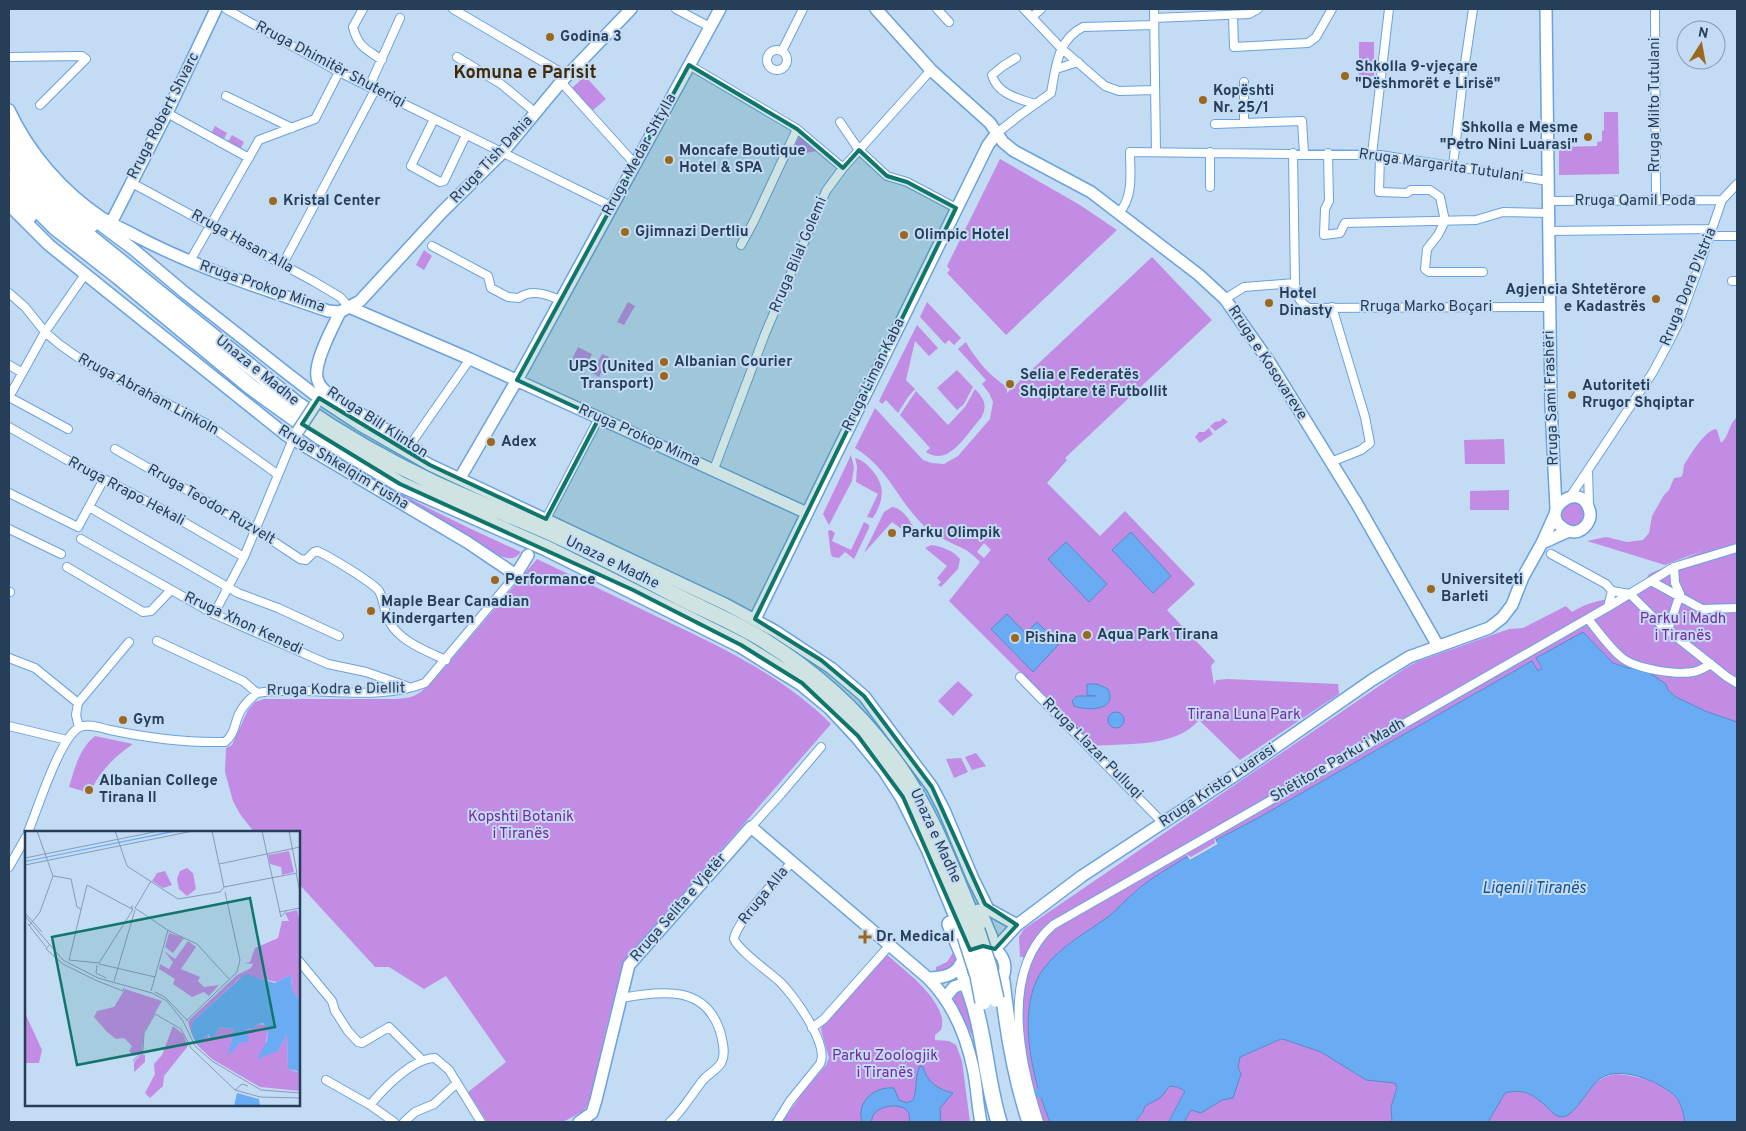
<svg xmlns="http://www.w3.org/2000/svg" width="1746" height="1131" font-family="Overpass,sans-serif">
	<style>
		.green { fill: #c28ce5; fill-rule: evenodd }
		.water { fill: #69acf3; stroke: #558bc4 }
		.pier { fill: #c4dbf4 }
		.lines { fill: none; stroke-linecap: round; stroke-linejoin: round }
		.canal { stroke: #69acf3; stroke-width: 9 }
		.street-casing { stroke: #69a2de; stroke-width: 10 }
		.secondary-casing { stroke: #69a2de; stroke-width: 14 }
		.highway-casing { stroke: #69a2de; stroke-width: 18 }
		.street { stroke: #fff; stroke-width: 8 }
		.secondary { stroke: #fff; stroke-width: 11 }
		.highway { stroke: #fff; stroke-width: 15 }
		.secondary-bridge-casing { stroke: #69a2de; stroke-width: 14; stroke-linecap: butt }
		.highway-bridge-casing { stroke: #69a2de; stroke-width: 18; stroke-linecap: butt }
		.secondary-bridge { stroke: #fff; stroke-width: 11 }
		.highway-bridge { stroke: #fff; stroke-width: 15 }
		.marked { fill: #0f766e; fill-opacity: 0.2; stroke: #0f766e; stroke-width: 4; stroke-linejoin: round }
		.poi-dot { fill: #9b681d; stroke: #c4dbf4; stroke-width: 2 }
		.labels { text-anchor: middle; dominant-baseline: central; stroke-width: 4; stroke-linejoin: round; paint-order: stroke }
		.poi-label { font-size: 15px; font-weight: bold; fill: #273e58; stroke: #c4dbf4; text-anchor: start }
		.street-label { font-size: 15px; fill: #273e58; stroke: #c4dbf4 }
		.park-label { font-size: 15px; fill: #7728a0; stroke: #c4dbf4 }
		.water-label { font-size: 16px; font-style: italic; fill: #15518a; stroke: #c4dbf4 }
		.quarter-label { font-size: 18px; font-weight: bold; fill: #422906; stroke: #c4dbf4 }
		.inset-road { fill: none; stroke: #859cb6; stroke-width: 1 }
		.view { fill: #0f766e; fill-opacity: 0.15; stroke: #0f766e; stroke-width: 2.5 }
		.inset-edge { fill: none; stroke: #273e58; stroke-width: 2.5 }
	</style>
	<rect width="100%" height="100%" fill="#c4dbf4"/>
	<path class="green" d="M1359,42h15v34h-15z
		M585,76l21,23 -14,12 -20,-23z
		M1604,112h14l1,62 -60,1v-28l38,-1v-4l5,-1v-10l2,-1z
		M215,126l12,7 -4,8 -12,-7z
		M232,135l12,7 -4,8 -13,-7z
		M799,136l19,15 -27,4z
		M1000,159l80,46 37,25 -111,105 -59,-62 3,-3 -3,-4z
		M424,250l8,6 -8,14 -8,-5z
		M1152,257l60,63 -147,138 2,2 -20,23 53,53 25,-25 70,73 -28,26 48,51 -4,5 3,19 2,-5 12,-1 110,5 1,10 -99,66 -41,-40c-23,28 -72,23 -105,26l-145,-145 31,-39c-4,-4 -9,-9 -14,-12 -16,-8 -30,-13 -43,-25 -26,-26 -35,-57 -68,-77l20,-40 48,52 9,3 12,1 14,-8 32,-37 3,-17 -4,-9 -7,-9 4,-4 -28,-31 8,-7c10,18 24,34 41,45v6zM984,543l7,7 -7,8 -7,-6z
		M628,302l7,4 -11,19 -7,-3z
		M927,302l34,36 -7,7 -5,-5 -4,4 -25,-27z
		M917,325l21,23 -9,8 -14,-15 -9,39 9,9 -7,8 -10,16 -12,-13 -4,4 -3,-3z
		M578,347l14,7 -6,14 -15,-7z
		M602,354l7,3 -10,20 -7,-4z
		M957,370l16,17 -9,17 -7,6 -20,-22z
		M975,389c9,9 13,17 6,29 -14,15 -32,50 -55,34l4,-4 -30,-33 16,-24 32,34 17,-18z
		M1737,417v305l-32,-11 -29,-14 -8,-7 -2,-6 -31,-17 -7,1 -15,-5 -29,-30 -48,25 6,11 -4,2 -6,-10 -274,157 -42,22 2,4 -28,16 -2,-3c-17,11 -36,20 -51,33 -10,8 -18,18 -28,26 -23,17 -47,29 -65,52 -30,39 -11,114 6,154h-10l-6,-20 -15,-80 6,-46 -2,-19h-3l-1,-20 5,-8 380,-260 12,-7 93,-33 14,-1 43,-22 6,6c21,-13 42,-14 66,-16l11,-22 55,-24 -39,15 -78,-24 19,-4 21,5 16,-2 6,-7 3,-17 12,-21 5,-5 5,-12c1,0 6,-1 7,-1 3,-3 2,-9 3,-12 7,-11 19,-32 31,-36l2,1 4,13c9,-8 7,-18 16,-26z
		M1223,418l5,4 -13,9 -5,-5 5,-4 5,-1z
		M1209,428l4,6 -13,9 -5,-6 4,-5h5z
		M1504,439l1,25h-40l-1,-24z
		M315,442c65,44 135,78 206,110 -6,8 -12,7 -21,4l-186,-111z
		M851,455l3,12 -2,14 -23,44 -6,-11z
		M855,458c7,2 12,6 16,11 15,16 13,31 2,49l-6,-1 11,-23 -22,-12 1,-16z
		M1509,490v20h-39v-19z
		M1561 514a12 12 0 1 1 24 0a12 12 0 1 1-24 0Z
		M892,507c12,1 25,21 23,32l-23,-17 -28,31 20,-41z
		M864,522l5,3v3l-15,31 -9,-7 -6,6 -6,-1 -2,-2 -3,-24 3,-1 4,3 -3,8 19,9z
		M931,545c10,1 23,6 29,14l-2,10 -17,18 -3,-2 3,-3 -4,-4 10,-12 -22,-18z
		M537,559c42,20 84,40 127,61 59,28 120,57 167,104l-205,235 -4,9 -15,57 -17,73 -4,10 -4,4 -19,10h-76l-19,-30 38,-30 -60,-86 -22,13 -35,-22h-14l-76,-83v-52h-45l-14,-18 -7,-13 -8,-29 1,-24 6,-3 16,-35 7,-8 9,-3h123c23,0 29,-1 46,-18z
		M958,681l15,14 -20,21 -15,-15z
		M95,736l38,8c-19,13 -34,28 -43,49l-21,-6c6,-19 10,-38 26,-51z
		M976,753l10,13 -14,4 -7,-13z
		M961,758l7,14 -14,6 -8,-19z
		M954,951c5,8 2,11 -3,18l-15,3v-5l11,-5z
		M886,954c18,16 50,39 56,64 1,4 0,8 -1,12l-6,5v5l14,1 7,4 6,16 8,61h-188l22,-31 22,-26 3,-7 -8,-28 1,-5z
		M958,992l7,1 10,48 -21,-40v-5z
		M1281,1039l15,4 25,9 45,28 29,3 2,3 -6,21 1,15h-208l7,-12 10,3 21,-13 11,-2 8,-24 -3,-7 2,-10z
		M1616,1074c23,2 55,9 66,33 2,4 2,10 3,15h-197l17,-29c24,-6 33,6 49,21l19,-3c13,-17 21,-34 43,-37z
		M1170,1086l6,1 9,4 -16,29 3,2h-37l8,-10 2,-6 14,-8z"/>
	<path class="water" d="M1131,532l40,44 -18,17 -41,-43z
		M1066,542l41,42 -18,18 -41,-43z
		M1007,614l29,30 2,-1 -11,-11 10,-10 22,22 -26,28 -42,-43z
		M1583,632l30,31 15,5 15,1 23,15 2,6 8,7 29,14 32,11v400h-52c-2,-9 -3,-17 -9,-25 -13,-14 -52,-30 -71,-21 -16,6 -28,41 -44,41 -5,-1 -9,-4 -12,-8 -15,-14 -24,-21 -44,-16l-17,29h-96l-1,-15 6,-20 -2,-4 -29,-3 -45,-28 -35,-12 -5,-1 -41,18 -2,10 3,7 -8,24 -11,2 -21,13 -10,-3 -7,12h-12l-3,-1 16,-30 -8,-4 -7,-1 -10,12 -15,8 -2,6 -8,10h-85c-17,-40 -36,-115 -6,-154 18,-23 42,-35 65,-52 10,-8 18,-18 28,-26 15,-13 34,-23 51,-34l2,4 28,-16 -2,-4 42,-22 274,-157 6,10 4,-3 -6,-10z
		M1087,684h10l11,5c10,22 -20,22 -34,17l-2,-5 5,-5h19l-9,-1z
		M1108 720a8 8 0 1 1 16 0a8 8 0 1 1-16 0Z
		M920,1066l3,1c4,16 17,23 30,26l-13,15 1,14h-32c5,-21 -27,-19 -35,-8 -2,2 -2,6 -3,8h-9c-6,-20 12,-36 32,-34l5,12 8,3 6,-3c5,-11 1,-23 7,-34z"/>
	<path class="pier" d="M1214,838l4,6 -28,16 -4,-6 5,3 24,-14z"/>
	<g class="lines">
		<path class="canal" d="M1034,1094l6,-1"/>
		<g class="street-casing">
			<path id="street" d="M226,9l113,63 272,134
				M363,9l-10,18c5,20 13,22 29,33
				M453,9l114,67
				M676,9l34,18
				M937,9l12,13
				M1024,9l37,39 44,38 14,5 35,-1
				M1154,9l2,143
				M1655,9l1,192
				M1233,15l1,32 74,-4 8,-6 16,-28
				M1032,17l9,-8
				M1154,18l95,-4 9,-5
				M767 60a10 10 0 1 1 20 0a10 10 0 1 1-20 0Z
				M782,51l21,-42
				M9,57l73,-1 4,3 -46,46
				M457,57l44,27 35,29
				M1016,58l-13,8 -11,9c5,19 27,24 43,29
				M689,65l108,64 46,39
				M1056,69l22,-7
				M561,82l74,82
				M1244,82v41
				M369,87l31,-69
				M226,96l66,32
				M167,113l82,45
				M434,119l-23,47 29,16 4,-1 22,-46
				M840,122l19,28 28,26 20,6 49,26
				M1215,124l87,-3 2,32
				M997,133l23,-18 31,-22c5,-26 6,-53 32,-66l71,-2
				M1210,152v35
				M1293,153l2,130c2,13 3,18 14,25l241,-1
				M1328,153l1,48 -4,8 -1,26 16,-2 5,-10 131,-3 27,-8 46,1
				M1372,154l17,-145
				M1380,155l-1,37 28,1 4,-3h19l10,7 5,24 -7,14 -11,14 -2,20 4,3h54
				M1453,166l11,-96 9,-61
				M327,181l48,-91
				M130,182l183,99 27,16 9,10
				M1549,201l173,-1
				M1119,213c15,-17 11,-40 11,-61l250,3 168,26
				M1549,231l163,-2
				M1710,236h27
				M741,245l13,-24 43,-92
				M432,246l56,30 3,12 17,9 11,1c12,-9 27,-4 41,2
				M285,260l41,-77
				M190,261l69,-121 56,-21 24,-47
				M1732,281h5
				M9,293l16,14 20,25 14,12 24,17 126,64 68,49
				M1225,299l19,-12 51,-4
				M9,365l12,7
				M9,397l36,-65 41,-59
				M9,397l59,32
				M9,427l58,33 89,46 88,51
				M410,445l60,-86
				M115,449l140,80 45,30 6,1 8,-8 3,-1c12,5 55,31 62,40 5,9 5,21 10,30 10,20 37,30 57,39
				M1331,462l30,-12 9,-7 -5,-26 -33,-110
				M714,469l51,-135 61,-143 17,-23 88,-98
				M1588,470l1,36
				M9,493l69,34 26,-48
				M1570,497l83,-125 16,-30 9,-18 18,-49 26,-75 15,-16
				M89,507l149,86 40,15 61,28
				M546,519l53,-101
				M9,529l52,25
				M81,539l133,75 114,50 38,8 40,14
				M1551,554l55,30 6,7 -4,16
				M67,567l76,45 8,-1 20,-21
				M1651,581l51,28 35,-1
				M1612,591l18,3 30,30 67,53 10,6
				M9,592h1
				M214,614l30,-57 49,-118
				M1588,619c10,12 21,28 33,38 14,12 54,18 72,15 6,-1 13,-5 18,-8
				M1668,630l12,-36 -5,-11 -1,-16
				M157,641l86,40 14,12
				M9,658l26,10 43,35 -2,12 3,12
				M1020,677l143,146
				M78,703l51,-61
				M9,726l58,14
				M751,827l30,-33 40,-47
				M28,832c9,-21 32,-96 52,-105 9,-4 21,1 30,3 38,8 76,13 115,12 10,-8 9,-17 14,-28 4,-9 11,-15 18,-21 52,-8 118,10 168,-10l91,-108
				M9,867l17,-30
				M299,961l33,40 3,10 13,20 10,11 4,1 27,-16 33,33
				M621,998c39,-6 83,-15 99,33 2,8 6,21 2,30 -3,8 -13,12 -19,19 -11,14 -20,30 -33,42
				M812,1028l12,-9 65,-73
				M326,1080l44,25 24,17
				M370,1105c14,-17 43,-47 65,-47l14,12 32,52
				M404,1122l11,-10 19,-8 23,-21
				M777,1122l13,-21 30,-37c10,-19 -27,-70 -41,-83 -10,-9 -41,-31 -45,-42 2,-17 45,-62 58,-77
				M1039,1122c-19,-59 -40,-150 14,-197l555,-318 66,-40 63,-19"/>
		</g>
		<g class="secondary-casing">
			<path id="secondary" d="M876,9l55,61 59,53 13,19 11,9 77,41 108,83 26,24 43,61 89,144 81,142
				M1546,9l5,397 5,102
				M9,110c20,43 53,81 93,108 11,7 23,12 34,18 61,32 127,53 192,75l12,1 20,-11 82,-89 61,-60 58,-70 70,-73
				M9,124l11,18
				M9,205l40,40 237,190 181,107 49,33 12,-20
				M86,214l47,35 51,43 104,82 31,24 41,27 70,40 295,139 50,27 56,37 33,28 68,91 12,23 29,69 15,30 29,16
				M111,223l56,-110 49,-104
				M349,307l121,52 337,154
				M340,312c-7,15 -29,54 -22,69 2,7 8,11 13,14l86,55
				M460,478l61,-105 199,-364
				M1542,543c8,-3 17,-8 25,-11 6,-2 2,0 7,0 11,-1 19,-13 15,-23 -10,-32 -57,7 -20,22
				M755,619l233,-474 9,-12
				M988,946c18,6 23,27 8,40
				M995,949l22,-24 65,-49 158,-104 132,-92 37,-23 80,-29 13,-10 10,-13 11,-28 19,-34 13,-29
				M961,964c-1,11 3,19 13,25
				M928,978c11,0 26,-1 32,-13 3,-5 4,-9 8,-14
				M945,998l9,-11 12,-4
				M579,1122l13,-9 4,-13 33,-135 122,-138 177,151c24,24 38,57 45,90 4,18 4,36 8,54"/>
		</g>
		<g class="highway-casing">
			<path id="highway" d="M9,136l32,44 50,45
				M9,154l16,23 35,36 238,192c42,29 89,56 136,78 39,18 79,33 119,51 43,20 86,42 128,64 28,14 57,26 84,43 46,29 89,66 122,110 42,52 65,118 90,179
				M9,177l22,26 24,24 64,50 132,110 68,49 81,48 146,64 195,97 61,38 29,24 27,29 27,33 18,28 26,52 36,87
				M9,194l20,22
				M979,912l11,26v9
				M950,924l14,33
				M1002,981c5,47 13,96 28,141
				M967,984c18,43 18,93 32,138"/>
		</g>
		<use href="#street" class="street"/>
		<use href="#secondary" class="secondary"/>
		<use href="#highway" class="highway"/>
		<g class="secondary-bridge-casing">
			<path id="secondary-bridge" d="M298,431l17,-26"/>
		</g>
		<g class="highway-bridge-casing">
			<path id="highway-bridge" d="M977,930l12,37 7,32
				M965,936l13,40 5,26"/>
		</g>
		<use href="#secondary-bridge" class="secondary-bridge"/>
		<use href="#highway-bridge" class="highway-bridge"/>
	</g>
	<path class="marked" d="M689,65l108,64 46,39 16,-18 28,26 20,6 49,26 -201,411 66,41 43,36 68,91 53,117 32,21 -22,24 -12,-3 -13,4 -67,-153 -45,-61 -56,-53 -61,-38 -108,-55 -233,-106 -98,-60 17,-26 111,67 116,54 53,-101 -82,-38z"/>
	<g class="poi-dot">
		<circle cx="550" cy="37" r="5"/>
		<circle cx="1345" cy="76" r="5"/>
		<circle cx="1203" cy="100" r="5"/>
		<circle cx="1588" cy="137" r="5"/>
		<circle cx="669" cy="160" r="5"/>
		<circle cx="273" cy="201" r="5"/>
		<circle cx="625" cy="232" r="5"/>
		<circle cx="904" cy="235" r="5"/>
		<circle cx="1656" cy="299" r="5"/>
		<circle cx="1269" cy="303" r="5"/>
		<circle cx="664" cy="362" r="5"/>
		<circle cx="664" cy="376" r="5"/>
		<circle cx="1010" cy="384" r="5"/>
		<circle cx="1572" cy="395" r="5"/>
		<circle cx="491" cy="442" r="5"/>
		<circle cx="892" cy="533" r="5"/>
		<circle cx="495" cy="580" r="5"/>
		<circle cx="1431" cy="589" r="5"/>
		<circle cx="371" cy="611" r="5"/>
		<circle cx="1087" cy="635" r="5"/>
		<circle cx="1015" cy="638" r="5"/>
		<circle cx="123" cy="720" r="5"/>
		<circle cx="89" cy="790" r="5"/>
		<path d="M862.5 929.5h5v5h5v5h-5v5h-5v-5h-5v-5h5z"/>
	</g>
	<g class="labels">
		<g class="poi-label">
			<text x="560" y="37">Godina 3</text>
			<text x="1355" y="67">Shkolla 9-vjeçare<tspan x="1355" dy="17">"Dëshmorët e Lirisë"</tspan></text>
			<text x="1213" y="91">Kopështi<tspan x="1213" dy="17">Nr. 25/1</tspan></text>
			<text x="1578" y="128" text-anchor="end">Shkolla e Mesme<tspan x="1578" dy="17">"Petro Nini Luarasi"</tspan></text>
			<text x="679" y="151">Moncafe Boutique<tspan x="679" dy="17">Hotel &amp; SPA</tspan></text>
			<text x="283" y="201">Kristal Center</text>
			<text x="635" y="232">Gjimnazi Dertliu</text>
			<text x="914" y="235">Olimpic Hotel</text>
			<text x="1646" y="290" text-anchor="end">Agjencia Shtetërore<tspan x="1646" dy="17">e Kadastrës</tspan></text>
			<text x="1279" y="294">Hotel<tspan x="1279" dy="17">Dinasty</tspan></text>
			<text x="674" y="362">Albanian Courier</text>
			<text x="654" y="367" text-anchor="end">UPS (United<tspan x="654" dy="17">Transport)</tspan></text>
			<text x="1020" y="375">Selia e Federatës<tspan x="1020" dy="17">Shqiptare të Futbollit</tspan></text>
			<text x="1582" y="386">Autoriteti<tspan x="1582" dy="17">Rrugor Shqiptar</tspan></text>
			<text x="501" y="442">Adex</text>
			<text x="902" y="533">Parku Olimpik</text>
			<text x="505" y="580">Performance</text>
			<text x="1441" y="580">Universiteti<tspan x="1441" dy="17">Barleti</tspan></text>
			<text x="381" y="602">Maple Bear Canadian<tspan x="381" dy="17">Kindergarten</tspan></text>
			<text x="1097" y="635">Aqua Park Tirana</text>
			<text x="1025" y="638">Pishina</text>
			<text x="133" y="720">Gym</text>
			<text x="99" y="781">Albanian College<tspan x="99" dy="17">Tirana II</tspan></text>
			<text x="876" y="937">Dr. Medical</text>
		</g>
		<g class="street-label">
			<text transform="translate(330 65) rotate(28)">Rruga Dhimitër Shuteriqi</text>
			<text transform="translate(1655 105) rotate(-90)">Rruga Milto Tutulani</text>
			<text transform="translate(164 116) rotate(-63)">Rruga Robert Shvarc</text>
			<text transform="translate(640 155) rotate(-61)">Rruga Medar Shtylla</text>
			<text transform="translate(492 160) rotate(-47)">Rruga Tish Dahia</text>
			<text transform="translate(1441 166) rotate(8)">Rruga Margarita Tutulani</text>
			<text x="1635" y="201">Rruga Qamil Poda</text>
			<text transform="translate(242 242) rotate(29)">Rruga Hasan Alla</text>
			<text transform="translate(799 255) rotate(-67)">Rruga Bilal Golemi</text>
			<text transform="translate(262 287) rotate(19)">Rruga Prokop Mima</text>
			<text transform="translate(1689 287) rotate(-68)">Rruga Dora D'Istria</text>
			<text x="1426" y="307">Rruga Marko Boçari</text>
			<text transform="translate(1267 363) rotate(57)">Rruga e Kosovareve</text>
			<text transform="translate(257 371) rotate(39)">Unaza e Madhe</text>
			<text transform="translate(874 375) rotate(-64)">Rruga Liman Kaba</text>
			<text transform="translate(148 395) rotate(28)">Rruga Abraham Linkoln</text>
			<text transform="translate(1552 398) rotate(-92)">Rruga Sami Frashëri</text>
			<text transform="translate(377 423) rotate(33)">Rruga Bill Klinton</text>
			<text transform="translate(639 436) rotate(24)">Rruga Prokop Mima</text>
			<text transform="translate(343 468) rotate(31)">Rruga Shkelqim Fusha</text>
			<text transform="translate(126 492) rotate(28)">Rruga Rrapo Hekali</text>
			<text transform="translate(211 505) rotate(30)">Rruga Teodor Ruzvelt</text>
			<text transform="translate(612 563) rotate(26)">Unaza e Madhe</text>
			<text transform="translate(243 624) rotate(25)">Rruga Xhon Kenedi</text>
			<text transform="translate(336 690) rotate(-1)">Rruga Kodra e Diellit</text>
			<text transform="translate(1092 749) rotate(45)">Rruga Llazar Pulluqi</text>
			<text transform="translate(1338 761) rotate(-30)">Shëtitore Parku i Madh</text>
			<text transform="translate(1218 786) rotate(-34)">Rruga Kristo Luarasi</text>
			<text transform="translate(935 836) rotate(65)">Unaza e Madhe</text>
			<text transform="translate(764 896) rotate(-51)">Rruga Alla</text>
			<text transform="translate(679 908) rotate(-49)">Rruga Selita e Vjetër</text>
		</g>
		<g class="park-label">
			<text x="1683" y="619">Parku i Madh<tspan x="1683" dy="17">i Tiranës</tspan></text>
			<text x="1244" y="715">Tirana Luna Park</text>
			<text x="521" y="817">Kopshti Botanik<tspan x="521" dy="17">i Tiranës</tspan></text>
			<text x="885" y="1056">Parku Zoologjik<tspan x="885" dy="17">i Tiranës</tspan></text>
		</g>
		<g class="water-label">
			<text x="1534" y="889">Liqeni i Tiranës</text>
		</g>
		<g class="quarter-label">
			<text x="525" y="73">Komuna e Parisit</text>
		</g>
	</g>
	<g transform="translate(25 831)">
		<rect width="275" height="275" fill="#c4dbf4"/>
		<path d="M264,20l5,21 -12,3 -1,-8 -11,-3 -2,-9zM162,37l6,5 3,16 -9,7 -8,-7 -2,-10 3,-8zM140,40l7,14 -9,3 -11,-7 5,-8zM272,79l3,12v79l-8,-11 -1,-15 -14,7 -24,-5 -13,1 -47,43 1,18 5,6 9,-11 1,4 7,-4 4,-7 14,2 -3,13 5,5 5,-5 7,-1 -1,-13 6,1 5,-5 8,1 2,5 -3,19 13,2 9,-17 1,35 12,4v18l-40,-4 -48,-28 -16,-15 -6,-15 -2,-8 49,-46 14,-7 2,-4 -9,-1 6,-1 5,-14 23,-10 4,-17h7l-4,-8zM144,102l15,5 -11,15 -8,-6zM163,110l8,6 -15,22 19,8 -2,4 6,6 15,-2 -10,11 -5,-4 -12,5 -19,-13 2,-5 -16,-10 1,-5 9,5 4,-7 -9,-11 11,8zM100,158l37,12 -18,31 -2,19 -8,5 -5,-5 3,-5 -8,-8 -8,1 -9,-7 -13,-15 3,-6 17,-4zM0,182l17,37 -3,13h-14zM148,195l10,8 5,12 -24,30 -1,10 -13,12 -5,-5 10,-19 -1,-10 8,-9zM116,223l4,1v7l-11,10v-10z" fill="#c28ce5"/>
		<path d="M147,0h7l-154,31v-1zM220,143l30,9 16,-8 1,15 8,11 -1,75 -2,-5 -9,-2 -1,-35 -9,17 -21,8 10,-18 1,-12 -5,-6 -5,1 -5,5 -6,-1 2,14h-8l-13,14 6,-27 -14,-2 -4,7 -5,5 -3,-5 -9,11 -5,-6 -3,-8 2,-10zM212,262l22,6 1,7h-26z" fill="#69acf3"/>
		<path class="inset-road" d="M90,0l12,35 51,33 42,-7 4,-5M187,0l12,56M237,0l19,86 6,-7M0,27l134,-27M194,33l81,-17M0,34l168,-34M271,42l4,19M28,45l18,3 6,28 4,2M199,56l73,-14 -8,-42M110,77l34,23 28,13 32,35M110,77l16,-27M107,78l-45,-24 -18,75 30,3 33,-52 1,-2 -2,-2 2,-1M254,81l21,-4M0,82l17,19M0,85l38,44 35,18 54,15 15,8 16,20 12,25 17,15 49,29 39,3M3,93l18,23M4,95l11,-14 13,-36 -16,-45M25,113l-4,5 17,15 32,16 28,11 1,-3M74,133l56,13M72,134l-1,8 10,5M89,150l21,-71M126,160l17,-61M130,161l10,5 22,23M161,190l51,-49 3,-12 -15,-68M108,230l10,-11 1,-17 11,-19 26,15 10,19 44,42 25,7 40,1M210,259l7,-6 6,2"/>
		<path class="view" d="M225,67l25,129 -198,38 -25,-128z"/>
		<rect width="275" height="275" class="inset-edge"/>
	</g>
	<rect width="1746" height="1131" fill="none" stroke="#273e58" stroke-width="20"/>
	<g transform="translate(1701 45) rotate(11)"><circle r="24" fill="#c4dbf4" stroke="#859cb6"/>
	<path d="M0-4L9 19L0 12L-9 19Z" fill="#9b681d"/>
	<text y="-8" font-size="14" font-weight="bold" text-anchor="middle" fill="#273e58">N</text>
	</g>
</svg>
